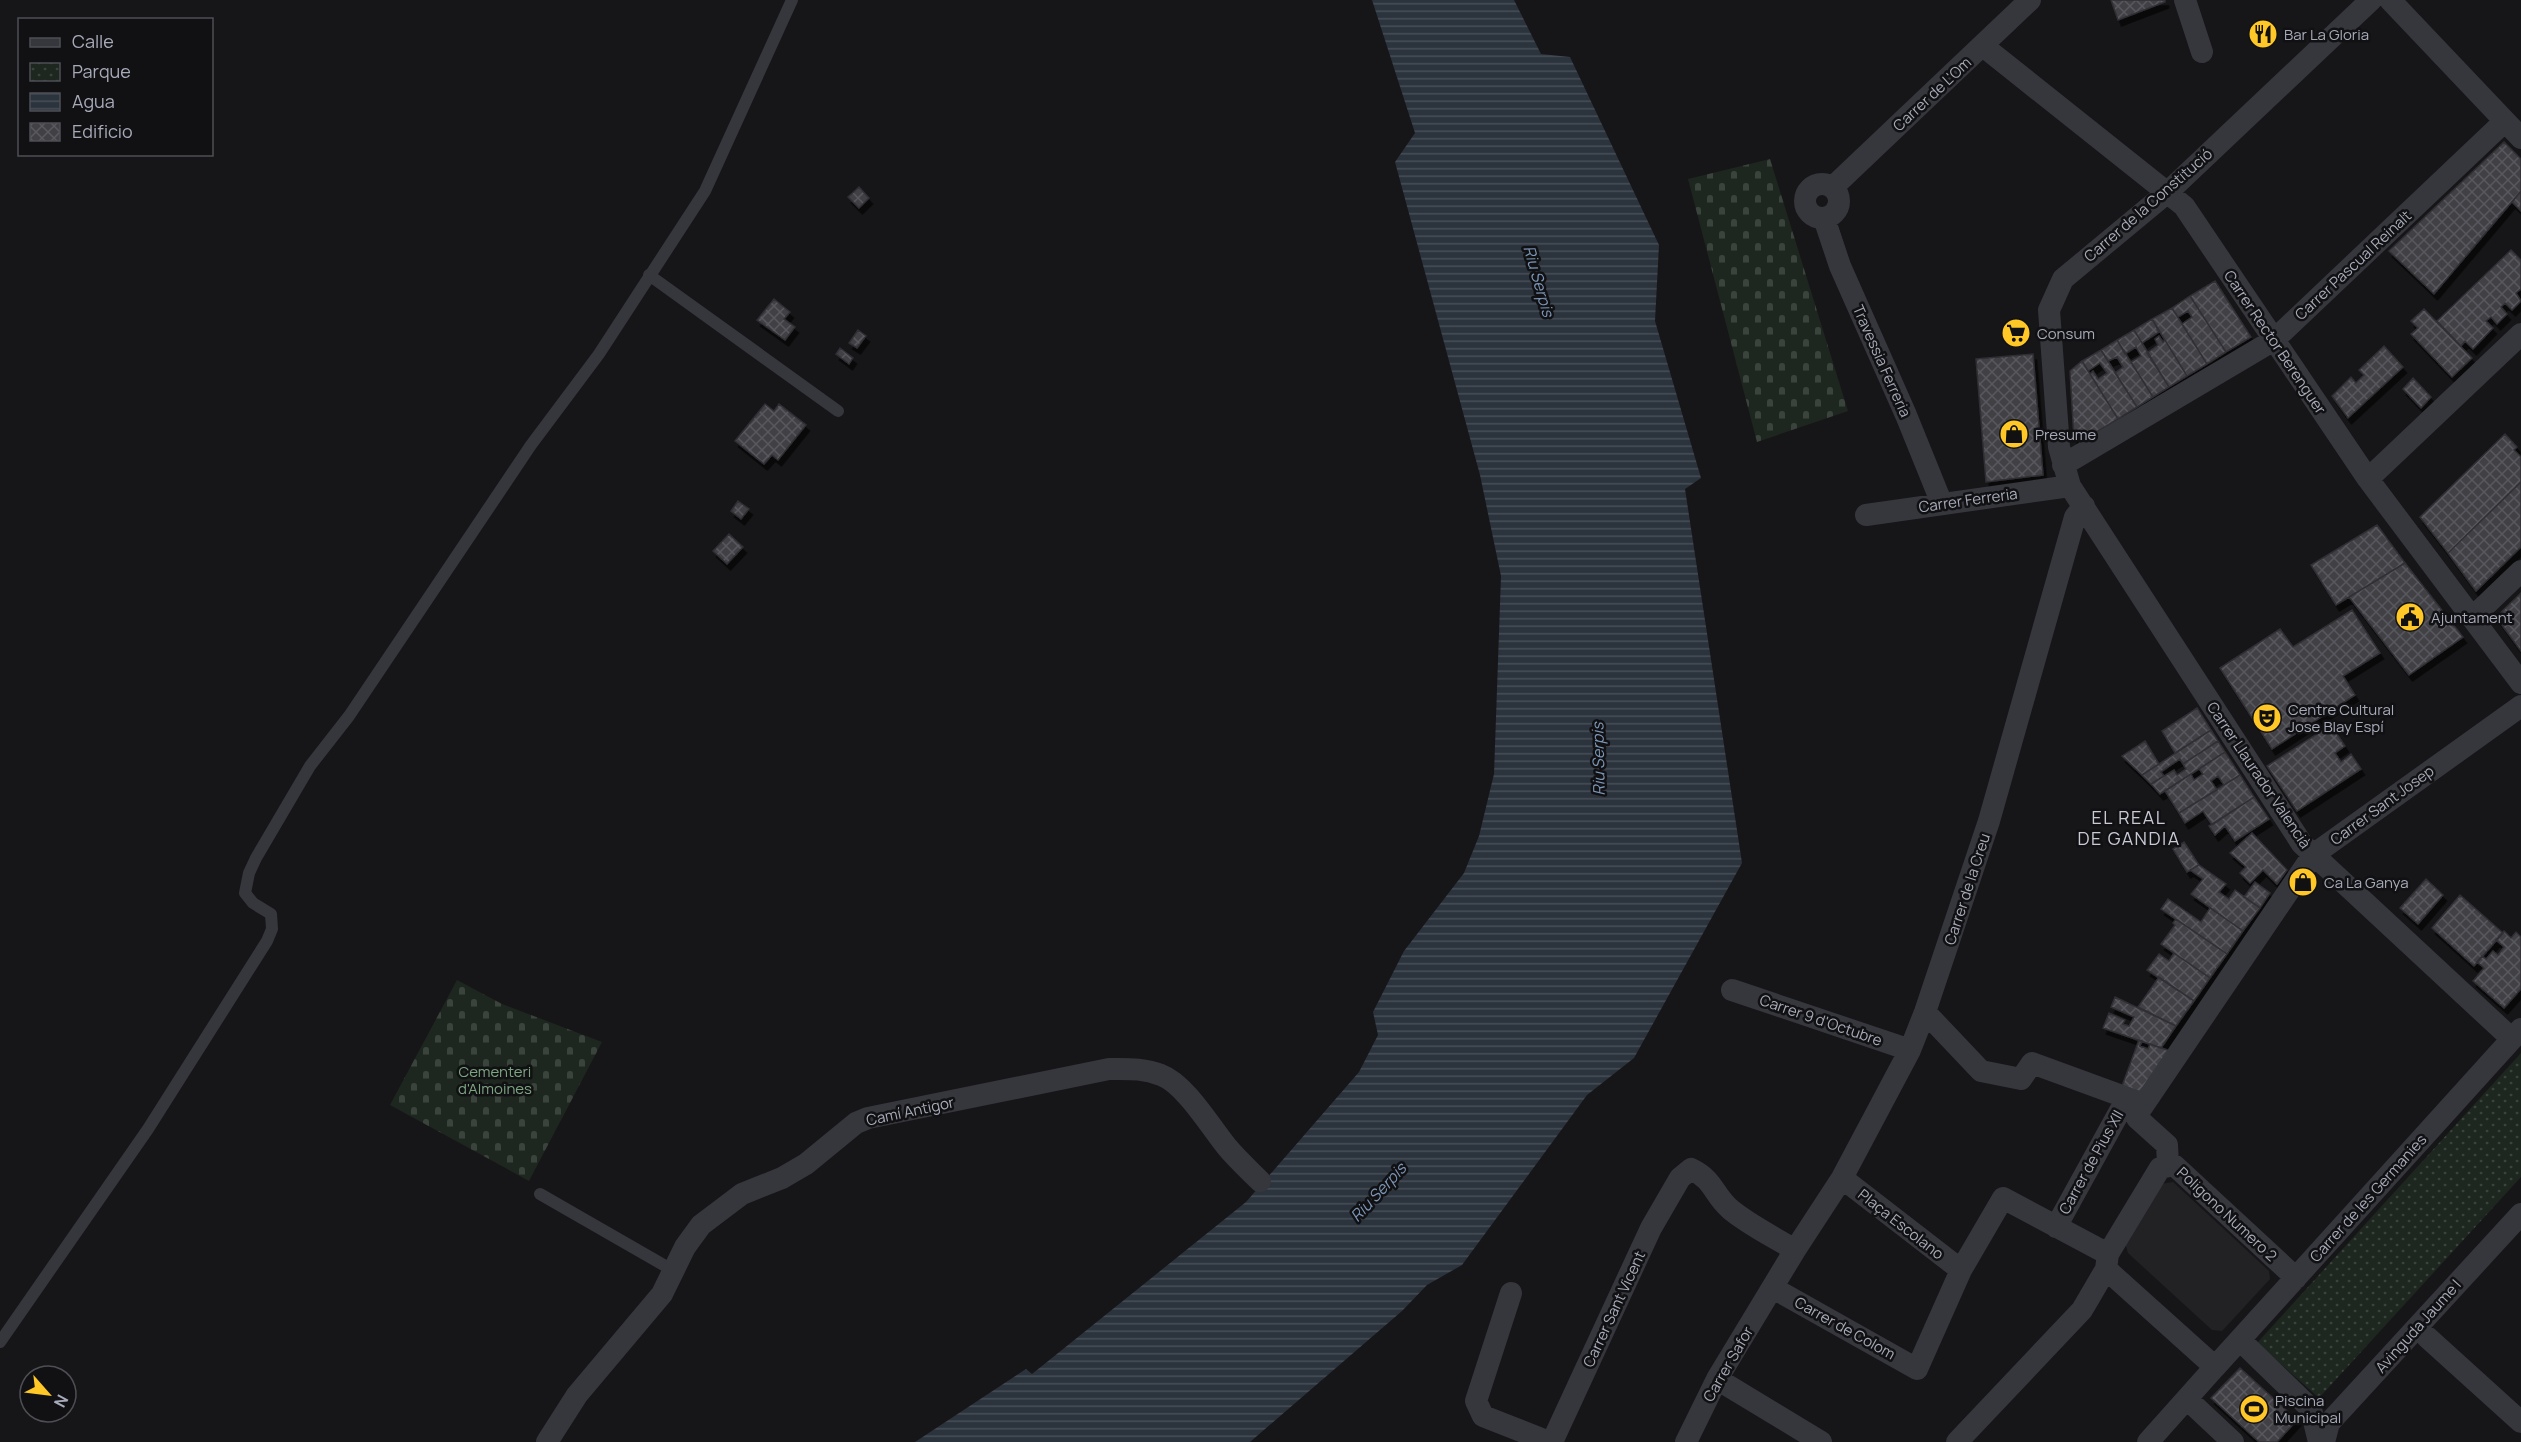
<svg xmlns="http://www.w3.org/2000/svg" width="2521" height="1442" font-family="Manrope,sans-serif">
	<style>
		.built { fill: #222225 }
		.cemetery { fill: url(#cemetery-stones) }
		.park { fill: url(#park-dots) }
		.water { fill: url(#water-rules) }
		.building { fill: url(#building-cross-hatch); stroke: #302f34; stroke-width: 1.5; filter: url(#shadow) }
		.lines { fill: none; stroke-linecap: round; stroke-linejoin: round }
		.lane { stroke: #36373d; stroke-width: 12 }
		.street { stroke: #36373d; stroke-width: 22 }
		.labels { text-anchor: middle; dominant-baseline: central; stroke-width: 5; stroke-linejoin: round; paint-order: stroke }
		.poi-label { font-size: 15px; fill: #a7abb9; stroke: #111113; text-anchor: start }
		.street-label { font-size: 15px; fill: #a7abb9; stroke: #111113 }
		.park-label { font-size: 15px; fill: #7ca582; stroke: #111113 }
		.water-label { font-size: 16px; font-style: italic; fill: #7b96b7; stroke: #111113 }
		.quarter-label { font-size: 18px; letter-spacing: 1.5px; fill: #c8cad5; stroke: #111113 }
	</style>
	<defs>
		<pattern id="cemetery-stones" width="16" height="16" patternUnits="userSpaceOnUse" patternTransform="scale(1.5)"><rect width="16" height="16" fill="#1d261f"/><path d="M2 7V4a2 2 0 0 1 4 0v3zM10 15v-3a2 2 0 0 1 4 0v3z" fill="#3b433d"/></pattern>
		<pattern id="park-dots" width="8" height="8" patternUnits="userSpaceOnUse" patternTransform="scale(1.5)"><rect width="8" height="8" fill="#1d261f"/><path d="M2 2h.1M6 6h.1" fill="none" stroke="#3b433d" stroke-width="1.8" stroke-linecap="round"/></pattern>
		<pattern id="water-rules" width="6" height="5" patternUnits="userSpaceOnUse" patternTransform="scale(1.5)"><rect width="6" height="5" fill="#2b333d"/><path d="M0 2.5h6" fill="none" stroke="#474e57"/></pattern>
		<pattern id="building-cross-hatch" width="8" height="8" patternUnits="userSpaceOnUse" patternTransform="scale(1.5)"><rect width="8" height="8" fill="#404045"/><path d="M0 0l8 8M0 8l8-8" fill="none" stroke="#59595e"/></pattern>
		<filter id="shadow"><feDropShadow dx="3.5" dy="6" stdDeviation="0" flood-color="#0009"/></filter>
	</defs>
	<rect width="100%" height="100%" fill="#161618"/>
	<path class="built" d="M2173,1182l96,89 1,8 -48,52 -10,-1 -84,-77 -3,-10 35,-59z"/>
	<path class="cemetery" d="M1770,159l78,252 -91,31 -69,-263z
		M457,980l45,24 100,38 -73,139 -139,-76z"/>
	<path class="park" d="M2521,1053v124l-202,221 -62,-55z"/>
	<path class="water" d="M1372,0h142l27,54 29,3 89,188 -4,76 46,157 -16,11 57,374 -108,195 -47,37 -125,170 -35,20 -25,26 -152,131h-335l111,-73 6,5 214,-172 113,-130 19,-37 -5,-23 31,-61 60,-78 15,-37 15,-62 7,-198 -21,-101 -85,-313 20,-29z"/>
	<path class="building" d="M2111,0h54v2l-47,18z
		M2504,142l17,17v32l-87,103 -45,-43z
		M859,187l10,11 -10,10 -11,-11z
		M2521,191v20l-9,-9z
		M2511,250l10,10v29l-5,4 5,8 -9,9 -7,-7 -4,4 6,7 -10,10 -6,-7 -5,4 7,7 -20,21 -8,-8 -4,5 -24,-25z
		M2215,281l36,56 -25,15 -36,-56z
		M2190,296l36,56 -19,12 -25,-40 10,-7 -4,-6 -10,6 -6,-9z
		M774,299l16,13 -6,7 11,8 -10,13 -28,-20z
		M2172,308l35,56 -20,12 -35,-57z
		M2424,309l48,49 -20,19 -41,-43 7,-6 -7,-7z
		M2152,319l7,13 -17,11 -8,-13z
		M858,330l8,6 -9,12 -8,-5z
		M2134,330l35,57 -16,10 -22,-35 10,-6 -5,-9 -11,7 -8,-14z
		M2159,336l4,6 2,-2 22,36 -18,11 -22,-34 11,-8 -3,-6z
		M2117,340l36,57 -16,10 -22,-34 8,-6 -6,-10 -9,4 -7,-11z
		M2384,346l19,21 -55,51 -16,-22 19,-19 5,6 8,-8 -5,-5z
		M840,348l13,10 -4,6 -13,-10z
		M2101,350l36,57 -19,12 -28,-45 3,-3 5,8 9,-6 -7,-10 -12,8 -6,-10z
		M2033,354l10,121 -57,7 -10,-123z
		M2082,361l36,58 -38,23 -6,-3 -4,-68z
		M2413,378l18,19 -10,11 -18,-19z
		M765,404l9,7 5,-7 27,21 -28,35 -6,-5 -8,9 -29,-23z
		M2505,434l12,13 -3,3 7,7v25l-73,71 -28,-36z
		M2521,482v65l-45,44 -28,-38z
		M738,501l11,8 -8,10 -10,-8z
		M2377,525l28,38 -69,42 -25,-40z
		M729,534l14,13 -16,17 -14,-13z
		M2405,563l58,74 -54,38 -60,-78z
		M2521,593v58l-25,-34z
		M2352,610l28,43 -37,23 12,19 -83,54 -52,-81 60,-39 13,18z
		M2197,708l14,22 -36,23 -13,-22z
		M2331,725l14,21 -10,7 6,9 10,-8 10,15 -64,42 -30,-45z
		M2211,730l7,11 -35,23 -3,-5 -19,13 3,4 -13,8 -9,-9z
		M2145,741l14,23 -17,11 -20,-19z
		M2218,741l7,11 -34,22 -31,20 -9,-10 23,-14 3,5 9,-6 -3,-5z
		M2225,752l15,23 -16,10 -6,-9 -7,5 6,9 -38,23 -14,-22 26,-17 3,6 9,-6 -4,-5z
		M2240,775l14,22 -42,28 -9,-14 -18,12 -6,-10z
		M2254,797l15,22 -34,22 -10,-15 -10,9 -6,-9z
		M2252,833l35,37 -10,14 -14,-14 -13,13 -10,-10 6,-6 -16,-14z
		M2184,842l15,23 -12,7 -14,-23z
		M2199,865l27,19 -7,8 10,7 6,-9 25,18 -17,23 -52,-37 12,-15 -13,-9z
		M2426,879l17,16 -25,29 -18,-16z
		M2255,882l15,11 -10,15 -16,-11z
		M2460,895l43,38 -29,33 -42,-38z
		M2168,899l33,23 9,-14 33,23 -16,23 -66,-45z
		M2176,919l51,35 -17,24 -49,-34 14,-19 -2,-2z
		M2504,931l7,7 5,-6 5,5v52l-17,19 -31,-27 11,-13 -7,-6 5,-6 4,3 7,-8 5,4 6,-8 -8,-7z
		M2174,953l36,25 -16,23 -47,-31 12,-16 10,7z
		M2159,977l35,24 -18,25 -38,-19z
		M2115,997l61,29 -15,22 -58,-20 6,-15 16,7 -2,4 6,2 5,-9 -23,-10z
		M2139,1040l3,1 -2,5 8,3 2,-5 20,7 -27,43 -21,-8z
		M2240,1368l57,52 -20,22h-18l-48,-44z"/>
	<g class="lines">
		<path class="lane" d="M649,275l189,136
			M540,1194l134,77
			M0,1342l148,-213 119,-188 5,-12 -1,-15 -18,-11 -8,-10 4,-20 7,-15 54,-92 39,-50 182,-271 68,-91 106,-163 87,-191"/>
		<path class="street" d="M2185,0l17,52
			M2371,0l-202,191 -106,88 -14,31 10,137 11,39 232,358 210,195
			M2390,0l131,138
			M1983,46l201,160 184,273 153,204
			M1805 201a17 17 0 1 1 34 0a17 17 0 1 1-34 0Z
			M1833,187l197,-187
			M1824,218l16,48 66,149 36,89
			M2063,465l211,-125 231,-219
			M2368,479l153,-145
			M1866,515l204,-29
			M2472,618l49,-47
			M1732,990l178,60
			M1925,1012l56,59 40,8 11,-16 112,41
			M2168,1164l-1,-19 -30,-27 1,-5 175,-258 208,-149
			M1842,1178l119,92
			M2056,1227l71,-129
			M2106,1269l109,98 306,-338
			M1773,1288l144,81 44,-99 42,-72 105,56
			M1511,1293l-35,108 7,15 66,26
			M2427,1337l94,85
			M2240,1340l71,69 8,33
			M1717,1379l104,63
			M2187,1399l46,43
			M547,1442l30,-47 85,-101 23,-47 16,-22 41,-31 40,-16 24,-14 50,-41 12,-5 241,-49c18,0 35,-1 52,6 24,9 49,51 66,72 10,12 22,23 33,34
			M1552,1442l99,-214 29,-50 11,-9c23,11 22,25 39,40 19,16 44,28 65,41
			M1686,1442l31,-63 78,-129 47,-72 68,-128 15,-38 64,-191 86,-304 9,-11
			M1957,1442l125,-132 24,-41 2,-15 52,-86 14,-3 122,113
			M2148,1442l67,-75
			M2324,1442l5,-19 192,-209"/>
	</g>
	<defs>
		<g id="restaurant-disc" transform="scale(1.5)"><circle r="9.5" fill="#ffc827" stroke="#111113"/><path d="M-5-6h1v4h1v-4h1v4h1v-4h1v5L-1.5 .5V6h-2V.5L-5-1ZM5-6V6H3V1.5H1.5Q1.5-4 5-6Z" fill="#111"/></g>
		<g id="supermarket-disc" transform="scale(1.5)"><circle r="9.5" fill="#ffc827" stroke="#111113"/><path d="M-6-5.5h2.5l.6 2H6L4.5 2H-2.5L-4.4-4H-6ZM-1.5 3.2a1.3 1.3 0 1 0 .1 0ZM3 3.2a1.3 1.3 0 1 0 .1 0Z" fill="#111"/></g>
		<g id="shop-disc" transform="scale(1.5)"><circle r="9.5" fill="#ffc827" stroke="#111113"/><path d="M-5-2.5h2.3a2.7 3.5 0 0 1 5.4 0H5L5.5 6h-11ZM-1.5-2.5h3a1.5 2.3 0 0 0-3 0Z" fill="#111"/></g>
		<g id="civic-disc" transform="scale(1.5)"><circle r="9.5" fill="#ffc827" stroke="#111113"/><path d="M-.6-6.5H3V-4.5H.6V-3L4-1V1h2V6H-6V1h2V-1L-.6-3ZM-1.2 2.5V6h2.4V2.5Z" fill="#111"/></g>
		<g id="theatre-disc" transform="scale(1.5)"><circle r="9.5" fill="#ffc827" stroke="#111113"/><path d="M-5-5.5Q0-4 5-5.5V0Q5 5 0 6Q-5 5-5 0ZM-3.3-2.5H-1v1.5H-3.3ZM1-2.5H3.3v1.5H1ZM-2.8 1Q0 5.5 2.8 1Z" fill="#111"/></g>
		<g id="stadium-disc" transform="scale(1.5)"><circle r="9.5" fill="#ffc827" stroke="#111113"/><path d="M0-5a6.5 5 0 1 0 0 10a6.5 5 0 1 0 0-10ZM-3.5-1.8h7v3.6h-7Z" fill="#111"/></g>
	</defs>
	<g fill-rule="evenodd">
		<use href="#restaurant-disc" x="2263" y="34"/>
		<use href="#supermarket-disc" x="2016" y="333"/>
		<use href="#shop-disc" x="2014" y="434"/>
		<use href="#civic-disc" x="2410" y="617"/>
		<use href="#theatre-disc" x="2267" y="718"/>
		<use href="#shop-disc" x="2303" y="882"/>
		<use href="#stadium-disc" x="2254" y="1409"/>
	</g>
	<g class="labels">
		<g class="poi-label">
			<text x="2284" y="34">Bar La Gloria</text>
			<text x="2037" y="333">Consum</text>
			<text x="2035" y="434">Presume</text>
			<text x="2431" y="617">Ajuntament</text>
			<text x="2288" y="709">Centre Cultural<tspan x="2288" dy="17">Jose Blay Espí</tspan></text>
			<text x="2324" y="882">Ca La Ganya</text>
			<text x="2275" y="1400">Piscina<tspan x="2275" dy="17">Municipal</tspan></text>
		</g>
		<g class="street-label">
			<text transform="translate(1932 94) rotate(-43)">Carrer de L'Om</text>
			<text transform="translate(2148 205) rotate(-41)">Carrer de la Constitució</text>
			<text transform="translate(2353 265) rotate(-43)">Carrer Pascual Reinalt</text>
			<text transform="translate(2275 342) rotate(56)">Carrer Rector Berenguer</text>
			<text transform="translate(1882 361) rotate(66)">Travessia Ferreria</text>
			<text transform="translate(1968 500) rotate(-8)">Carrer Ferreria</text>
			<text transform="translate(2259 775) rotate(56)">Carrer Llaurador Valencià</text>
			<text transform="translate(2382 805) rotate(-36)">Carrer Sant Josep</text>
			<text transform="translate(1967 889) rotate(-72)">Carrer de la Creu</text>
			<text transform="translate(1821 1020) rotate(19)">Carrer 9 d'Octubre</text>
			<text transform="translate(910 1111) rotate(-12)">Camí Antigor</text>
			<text transform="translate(2091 1162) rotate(-61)">Carrer de Pius XII</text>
			<text transform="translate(2368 1198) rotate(-48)">Carrer de les Germanies</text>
			<text transform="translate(2227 1214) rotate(43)">Poligono Numero 2</text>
			<text transform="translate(1901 1224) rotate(38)">Plaça Escolano</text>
			<text transform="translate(1614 1309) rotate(-65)">Carrer Sant Vicent</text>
			<text transform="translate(2418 1326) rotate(-48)">Avinguda Jaume I</text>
			<text transform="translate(1845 1328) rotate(29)">Carrer de Colom</text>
			<text transform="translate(1728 1364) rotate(-60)">Carrer Safor</text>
		</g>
		<g class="park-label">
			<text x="495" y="1071">Cementeri<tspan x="495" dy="17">d'Almoines</tspan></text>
		</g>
		<g class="water-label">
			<text transform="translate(1539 281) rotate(74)">Riu Serpis</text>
			<text transform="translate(1598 759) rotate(-91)">Riu Serpis</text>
			<text transform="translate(1378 1192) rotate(-47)">Riu Serpis</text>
		</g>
		<g class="quarter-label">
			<text x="2129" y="817">EL REAL<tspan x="2129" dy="21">DE GANDIA</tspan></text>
		</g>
	</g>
	<rect x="18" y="18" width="195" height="138" fill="#111113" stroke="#4d4f55" stroke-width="1.5"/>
	<rect x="30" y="38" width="30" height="9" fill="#36373d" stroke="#4d4f55" stroke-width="1.5"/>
	<text x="72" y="48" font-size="18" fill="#a7abb9">Calle</text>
	<rect x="30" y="63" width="30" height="18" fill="url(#park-dots)" stroke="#4d4f55" stroke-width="1.5"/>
	<text x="72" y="78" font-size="18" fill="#a7abb9">Parque</text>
	<rect x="30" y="93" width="30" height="18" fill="url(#water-rules)" stroke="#4d4f55" stroke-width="1.5"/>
	<text x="72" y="108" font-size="18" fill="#a7abb9">Agua</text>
	<rect x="30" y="123" width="30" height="18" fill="url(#building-cross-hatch)" stroke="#4d4f55" stroke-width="1.5"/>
	<text x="72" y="138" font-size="18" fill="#a7abb9">Edificio</text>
	<g transform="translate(48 1394) rotate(118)"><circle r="28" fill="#111113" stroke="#4d4f55" stroke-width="1.5"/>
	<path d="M0-4.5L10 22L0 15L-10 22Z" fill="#ffc827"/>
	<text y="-9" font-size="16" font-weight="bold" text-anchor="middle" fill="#a7abb9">N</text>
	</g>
</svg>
